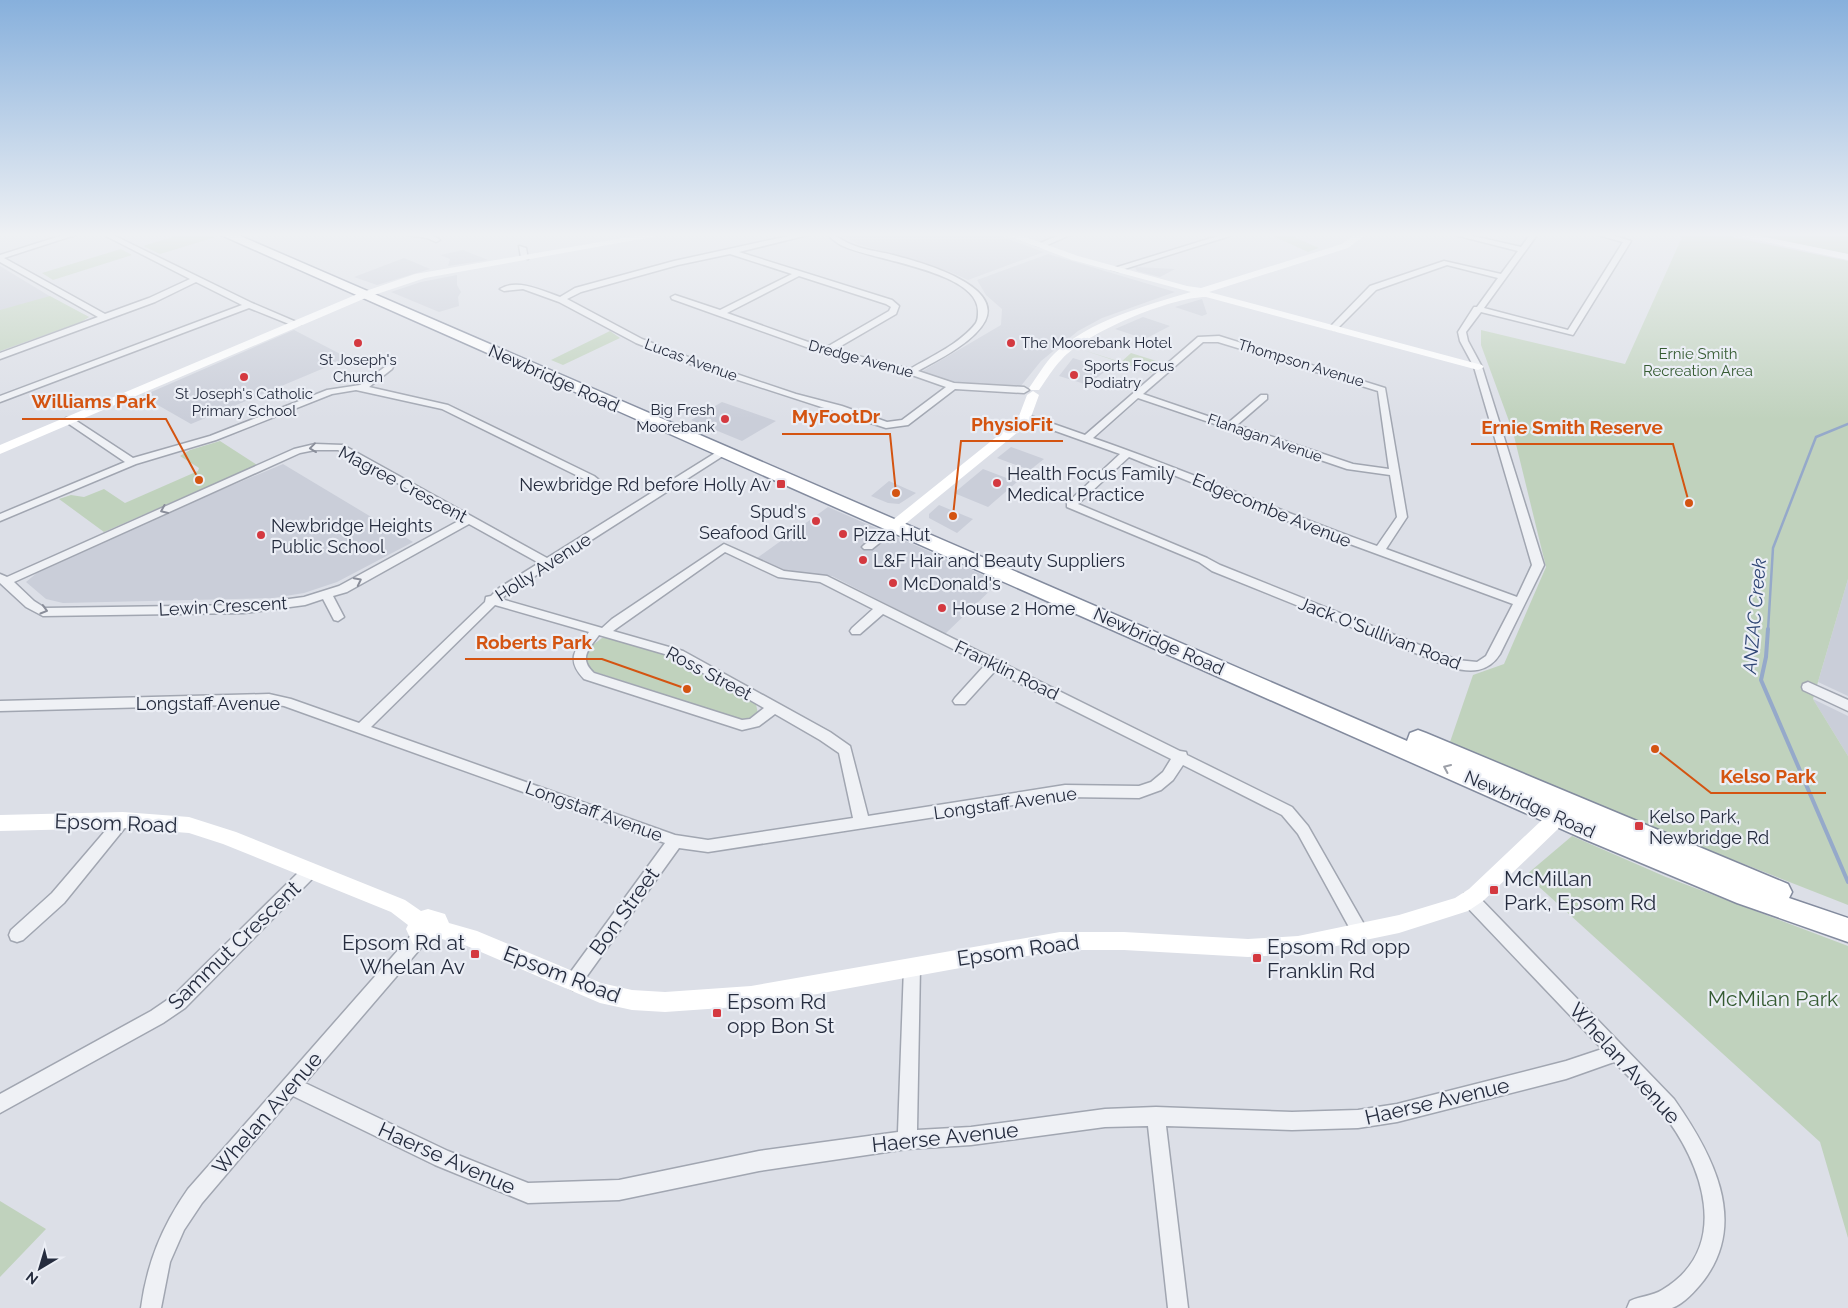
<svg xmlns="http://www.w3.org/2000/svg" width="1848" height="1308" font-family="Raleway,sans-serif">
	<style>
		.built { fill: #caced9 }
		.green { fill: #c0d2bd }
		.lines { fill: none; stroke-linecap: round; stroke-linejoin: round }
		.stream-far1 { stroke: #95a9ca; stroke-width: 2.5 }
		.stream { stroke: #95a9ca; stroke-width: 4 }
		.street-casing { stroke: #a1a6b1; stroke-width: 3 }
		.highway-casing { stroke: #838b9e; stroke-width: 3 }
		.street { fill: #eff1f5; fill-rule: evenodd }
		.secondary { fill: #fff; fill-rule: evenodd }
		.highway { fill: #fff; fill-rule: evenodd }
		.oneway { stroke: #8a8e9a }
		.oneway2 { stroke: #9da0a8 }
		.poi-dot { fill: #d43940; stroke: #ebeef5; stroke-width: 2 }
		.labels { text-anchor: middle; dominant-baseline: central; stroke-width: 4.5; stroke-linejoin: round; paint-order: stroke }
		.far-poi-label { font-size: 15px; fill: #252c3e; stroke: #ebeef5; text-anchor: start }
		.far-park-label { font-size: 15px; fill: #355b32; stroke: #ebeef5 }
		.far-street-label { font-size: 15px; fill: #252c3e; stroke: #ebeef5 }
		.street-label { font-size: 18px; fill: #252c3e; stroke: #ebeef5 }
		.poi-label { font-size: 18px; fill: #252c3e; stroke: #ebeef5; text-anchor: start }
		.water-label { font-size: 19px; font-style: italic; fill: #2e4574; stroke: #ebeef5 }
		.near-street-label { font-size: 21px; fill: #252c3e; stroke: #ebeef5 }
		.near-poi-label { font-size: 21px; fill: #252c3e; stroke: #ebeef5; text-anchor: start }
		.near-park-label { font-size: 21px; fill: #355b32; stroke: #ebeef5 }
		.leader { fill: none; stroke: #d45411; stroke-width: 2 }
		.callout-dot { fill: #d45411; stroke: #ebeef5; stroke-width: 2 }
		.callout-label { font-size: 19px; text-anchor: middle; font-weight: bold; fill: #d45411; stroke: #ebeef5; stroke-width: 4.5; stroke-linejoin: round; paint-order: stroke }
	</style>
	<rect width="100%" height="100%" fill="#dcdfe7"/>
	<path class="built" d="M841,235h155l48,17 -76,28 -20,-9 -90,-27z
		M463,250l25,10 -40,6 2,-7 -10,-4z
		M1048,254l127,38 -73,26 -24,13 -37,30 -21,26 -64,-4 -35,-11 80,-47 1,-16 -16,-14 -9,-15z
		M404,258l26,11 -53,16 -23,-8z
		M0,266l61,37 28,14 -8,5 -81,29z
		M1135,267l40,2 -15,8 -23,-6z
		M457,275v10l4,7 -3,5 1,9 -20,6 -48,-20 30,-10z
		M1202,299l5,15 -5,2 -27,-9z
		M1143,317l27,9 -25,13 -30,-10z
		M294,330l54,28 -157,66 -49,-28z
		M1073,358l35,11 -20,16 -29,-9z
		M722,402l54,19 -34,20 -51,-21z
		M1011,447l33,12 -14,11 -33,-12z
		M283,464l130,78 -76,40 -33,11 -31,5 -210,5 -17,-4 -20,-17 12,-10 152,-69z
		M983,469l34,13 -29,25 -34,-14z
		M889,481l27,12 -17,11 -11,-1 -17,-7z
		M939,505l34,14 -16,14 -28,-15v-4z
		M828,507l171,75 -54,52 -113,-58 -41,-3 -34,-15z
		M1848,579v117l-30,-14z
		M1813,699l35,17v40z"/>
	<path class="green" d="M179,235l37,2 -56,17 -17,-8z
		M1271,235h18l30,13 -11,4z
		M1683,235h39l126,26v318l-35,120 35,57v149l-264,-104 -134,-59 23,-67 31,-11 42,-97 -33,-135 -32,-87v-15l144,34z
		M1755,235h93v19z
		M121,249l11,6 -79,25 -11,-7z
		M50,296l39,21 -8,5 -81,29v-41z
		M610,331l10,7 -57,27 -12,-5z
		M1083,350l38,12 10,-9 32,10 -11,10z
		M220,441l37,24 -153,67 -45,-33 12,-4 13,2 20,-8 21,14 73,-32 1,-3 -19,-12 10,-6z
		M602,638h7l60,17 87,49 2,10 -5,4 -12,1 -152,-49 -5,-11 5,-11z
		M1572,836l94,41 182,69v292l-28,-96 -294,-267z
		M0,1201l46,28 -46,48z"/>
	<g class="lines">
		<path class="stream-far1" d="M1768,630l5,-82 43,-111 32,-13"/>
		<path class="stream" d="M1768,629l-2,28 -5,23 87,202"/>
		<g class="street-casing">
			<path id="street" d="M63,235h12l-71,23 101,56 44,-16 41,-19 -86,-44h9l139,68 49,21 -7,2 -45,-18 -249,94v-6l242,-91 -46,-23 -41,20 -155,57v-6l98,-36 -98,-55v-7z
				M408,235h24l8,5 -4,2 -9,-4z
				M793,235h15l-69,17 153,48 7,6 -3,8 -62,36 76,19c22,-13 51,-26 66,-46 2,-4 2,-7 2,-11 2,-41 -107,-52 -135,-66 -5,-2 -11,-7 -15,-11 9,0 12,4 20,8 14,7 30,8 45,12 23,6 111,29 92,66 -11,21 -47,39 -67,50l36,12 70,4 5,3 -5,3 -69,-4 -47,36 -22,3 -191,-62 -59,-23 -77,-41 -36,-13 -19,2 -4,-2c17,-11 43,2 60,8l15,-9 99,-27zM730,254l62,20 -72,36 -45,-15 -4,2 1,2 151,54 66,14 57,20 -44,33 -15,2 -45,-16 -46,-12 -95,-32 -59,-23 -75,-40 14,-7 97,-27zM799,276l87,28 5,3 -2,4 -64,37 -98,-35z
				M1059,235h11l-27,12 -7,-2z
				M1221,235h12l-115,36 -7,-2z
				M1455,235h14l52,12 9,-12h7l-53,73 84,22 55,-88 -25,-7h14l19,6 -58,94 -92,-23 -15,20 2,9 14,26 62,198 -44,89c-12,19 -30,19 -50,13l-238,-96 -13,-9 -132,-55v-4l53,-49 -98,-35v-4h6l57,20 113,-98 21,-1 166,52 22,129 -21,32 131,48 15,-32 -58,-198 -14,-26 -2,-9 16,-25h3l21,-29 -51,-13 -71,25 -40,40 -7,-2 41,-42 74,-25 57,13 17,-23zM1203,342h15l160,49 11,78 -36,-5 -116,-39 30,-26v-4h-6l-33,28 -85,-29zM1138,398l209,71 43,6 7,42 -20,29c-96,-34 -188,-75 -284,-108zM1129,457l153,62 231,85 -27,52 -9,6 -20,-2 -237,-95 -13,-7 -129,-54z
				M519,246l7,2 2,11 -7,-2z
				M389,364l4,3 -1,2 -23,18 79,18 146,71 15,12 -1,2h-8l-14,-10 -144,-71 -86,-19 -24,4 -116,46 -80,24 -136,57v-7l125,-52 -59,-40v-4h6l61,40 77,-22 117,-46 33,-5z
				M315,444l28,1 204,113 173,-108h6v4l-219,140 -6,5 101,29 10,-9 112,-75 60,27 43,5 353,175 6,1 1,3 105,52 16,19 61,107 -2,5 -6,2 -6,-2 -57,-104 -16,-19 -99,-50 -10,15 -12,10 -22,8 -74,-1 -357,55 -29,-4 -100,139 -6,3 -6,-3 -2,-5 2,-5 98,-134 -381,-137 -15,-2 -269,7v-10l269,-7 22,5 68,24 126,-121 1,-5 5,-1 8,-8 40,-25 -70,-39 -122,68 -14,4 11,21 -6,4 -4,-1 -11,-21 -18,6 -61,8 -201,3 -17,-9 -26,-24v-9l7,3 287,-128zM315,450h23l124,69 -123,67 -35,11 -60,8 -199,3 -11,-7 -20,-19 286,-129zM725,552l53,25 42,5 53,27 -21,19 -2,3 2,3h8l23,-20 102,51 -30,33 -2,3 2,3h10l30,-33 176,88 -8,13 -12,10 -12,4 -74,-1 -197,31 -18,-70 -20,-14 -147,-81 -70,-20zM495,605l94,27c-15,18 -23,28 -5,47l158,51 17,-4 16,-12 45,26 19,13 14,65 -145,22 -33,-5 -304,-108zM599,635l76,22 89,51 -14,11 -8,1 -148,-47c-16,-15 -5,-24 5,-38z
				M894,523l5,3 -1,2 -26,21h-8l-2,-2 2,-2z
				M1808,682l40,18v11l-45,-21 -1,-3 1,-3z
				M123,814l5,2 2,4 -2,4 -64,79 -41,37 -6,2 -6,-2 -2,-5 2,-5 41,-37 66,-77z
				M310,865l5,1 3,5 -3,5 -130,132 -22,15 -163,90v-19l151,-83 22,-15 132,-130z
				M1470,892l6,2 198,205c37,53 75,121 30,181 -8,10 -20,24 -32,28 -11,0 -33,0 -45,0l3,-7c10,-5 23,-5 32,-11 71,-42 41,-127 -1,-179 -14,-17 -31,-33 -47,-49l-48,17 -169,43 -39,6 -66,2 -126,-4 22,182h-20l-20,-182 -43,1 -134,18 -64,4 -148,22 -140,29 -91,3 -93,-38 -142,-69 -91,107 -18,27 -14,32 -9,46h-20c6,-45 21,-82 47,-119l226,-257 6,-2 6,2 2,5 -2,5 -121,141 143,68 80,32 91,-3 140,-29 139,-19 6,-165 2,-5 6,-2 6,2 2,5 -3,163 54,-3 134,-18 51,-2 136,5 66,-2 39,-6 169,-43 36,-12 -138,-145 -2,-5 2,-5z"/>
		</g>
		<g class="highway-casing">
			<path id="highway" d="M221,235h17l1169,506 3,-8 8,-3 8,3 362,151 4,8 -3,6 59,20v24l-111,-39 -153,-64z"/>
		</g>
		<use href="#street" class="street"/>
		<path class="secondary" d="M640,235h23l-238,43 -57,19 -368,157v-9l360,-152 55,-19z
			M1006,235h14l58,21 109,30 14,2 141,-44 12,-9h11l-17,13 -139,44 273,73 2,2 -6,3 -272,-73c-36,0 -120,36 -144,62 -9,9 -16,21 -23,31h-8l-2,-2c8,-11 16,-25 25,-34 34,-33 93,-49 137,-62l-119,-32z
			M1734,235h20l94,19v6z
			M1033,391l6,4 -8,22 -13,15 -119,97h-10l-2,-3 2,-3 121,-97 9,-10 8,-21z
			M1559,798l7,2 2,5 -10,24 -75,72 -15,10 -69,22 -101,21 -50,3 -124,-7h-64l-309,56 -86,6 -33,-2 -32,-7 -133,-57 -25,-7 -12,7 -17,-2 -7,-15 2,-4 -17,-13 -168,-68 -34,-11 -66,-5 -123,3v-16l123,-3 66,5 47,15 169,68 16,11 7,-2 17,5 4,9 28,8 124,52 31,7 33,2 86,-6 309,-54h64l124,7 50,-3 101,-21 56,-17 14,-9 74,-70 9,-19z"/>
		<use href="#highway" class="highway"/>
	</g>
	<defs><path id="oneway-chevron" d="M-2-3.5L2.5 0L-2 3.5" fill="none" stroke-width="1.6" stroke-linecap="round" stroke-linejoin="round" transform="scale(1.25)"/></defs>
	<g class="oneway">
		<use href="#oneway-chevron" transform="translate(313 448) rotate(173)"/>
		<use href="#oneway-chevron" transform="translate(164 510) rotate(156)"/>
		<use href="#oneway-chevron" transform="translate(358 581) rotate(-27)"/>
		<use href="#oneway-chevron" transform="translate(44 610) rotate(16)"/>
	</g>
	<use class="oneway2" href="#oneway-chevron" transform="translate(1447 768) rotate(-156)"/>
	<linearGradient id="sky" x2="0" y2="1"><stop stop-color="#87b0dc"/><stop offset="0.56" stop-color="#eff1f4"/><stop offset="1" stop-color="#eff1f4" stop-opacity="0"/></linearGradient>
	<rect width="1848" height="419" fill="url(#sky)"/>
	<g class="poi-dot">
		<circle cx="358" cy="343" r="5"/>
		<circle cx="1011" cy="343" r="5"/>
		<circle cx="1074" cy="375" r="5"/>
		<circle cx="244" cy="377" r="5"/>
		<circle cx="725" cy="419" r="5"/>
		<circle cx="997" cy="483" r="5"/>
		<rect x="776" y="479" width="10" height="10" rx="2.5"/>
		<circle cx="816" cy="521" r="5"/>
		<circle cx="843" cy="534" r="5"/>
		<circle cx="261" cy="535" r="5"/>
		<circle cx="863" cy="560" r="5"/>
		<circle cx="893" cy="583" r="5"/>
		<circle cx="942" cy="608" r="5"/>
		<rect x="1634" y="821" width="10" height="10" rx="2.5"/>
		<rect x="1489" y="885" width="10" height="10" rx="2.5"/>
		<rect x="470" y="949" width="10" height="10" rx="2.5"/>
		<rect x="1252" y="953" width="10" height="10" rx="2.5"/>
		<rect x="712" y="1008" width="10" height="10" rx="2.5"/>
	</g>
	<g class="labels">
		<g class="far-poi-label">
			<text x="1021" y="343">The Moorebank Hotel</text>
			<text x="358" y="360" text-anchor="middle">St Joseph's<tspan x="358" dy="17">Church</tspan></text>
			<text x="1084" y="366">Sports Focus<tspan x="1084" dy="17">Podiatry</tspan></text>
			<text x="244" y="394" text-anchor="middle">St Joseph's Catholic<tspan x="244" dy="17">Primary School</tspan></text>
			<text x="715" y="410" text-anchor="end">Big Fresh<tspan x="715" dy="17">Moorebank</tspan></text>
		</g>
		<g class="far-park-label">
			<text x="1698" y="354">Ernie Smith<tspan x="1698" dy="17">Recreation Area</tspan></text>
		</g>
		<g class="far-street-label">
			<text transform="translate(861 359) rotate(15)">Dredge Avenue</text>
			<text transform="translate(691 360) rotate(20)">Lucas Avenue</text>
			<text transform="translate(1301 363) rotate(17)">Thompson Avenue</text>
			<text transform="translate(1265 438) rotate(19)">Flanagan Avenue</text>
		</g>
		<g class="street-label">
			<text transform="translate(554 378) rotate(24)">Newbridge Road</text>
			<text transform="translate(403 484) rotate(28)">Magree Crescent</text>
			<text transform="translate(1272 510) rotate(22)">Edgecombe Avenue</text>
			<text transform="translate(543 567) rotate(-33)">Holly Avenue</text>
			<text transform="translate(223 606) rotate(-3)">Lewin Crescent</text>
			<text transform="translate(1380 633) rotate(21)">Jack O'Sullivan Road</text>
			<text transform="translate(1159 641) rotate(24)">Newbridge Road</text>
			<text transform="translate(1007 670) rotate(26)">Franklin Road</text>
			<text transform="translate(709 673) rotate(28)">Ross Street</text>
			<text x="208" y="703">Longstaff Avenue</text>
			<text transform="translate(1005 803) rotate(-8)">Longstaff Avenue</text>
			<text transform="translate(1530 804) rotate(24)">Newbridge Road</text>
			<text transform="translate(594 811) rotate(20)">Longstaff Avenue</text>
		</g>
		<g class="poi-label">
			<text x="1007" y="473">Health Focus Family<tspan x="1007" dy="21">Medical Practice</tspan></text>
			<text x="771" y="484" text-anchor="end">Newbridge Rd before Holly Av</text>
			<text x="806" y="511" text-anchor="end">Spud's<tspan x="806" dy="21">Seafood Grill</tspan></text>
			<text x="271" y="525">Newbridge Heights<tspan x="271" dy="21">Public School</tspan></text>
			<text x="853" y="534">Pizza Hut</text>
			<text x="873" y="560">L&amp;F Hair and Beauty Suppliers</text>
			<text x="903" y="583">McDonald's</text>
			<text x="952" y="608">House 2 Home</text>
			<text x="1649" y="816">Kelso Park,<tspan x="1649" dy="21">Newbridge Rd</tspan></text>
		</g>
		<g class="water-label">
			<text transform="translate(1754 616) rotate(-85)">ANZAC Creek</text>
		</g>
		<g class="near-street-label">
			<text transform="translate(116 823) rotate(2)">Epsom Road</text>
			<text transform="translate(624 911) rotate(-54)">Bon Street</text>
			<text transform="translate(234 945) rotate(-44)">Sammut Crescent</text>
			<text transform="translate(1018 950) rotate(-8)">Epsom Road</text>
			<text transform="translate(562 974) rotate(21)">Epsom Road</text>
			<text transform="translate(1625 1063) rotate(48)">Whelan Avenue</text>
			<text transform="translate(1437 1101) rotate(-13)">Haerse Avenue</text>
			<text transform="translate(267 1113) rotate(-49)">Whelan Avenue</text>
			<text transform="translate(945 1137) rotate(-6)">Haerse Avenue</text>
			<text transform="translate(447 1158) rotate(24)">Haerse Avenue</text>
		</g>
		<g class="near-poi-label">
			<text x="1504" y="878">McMillan<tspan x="1504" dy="24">Park, Epsom Rd</tspan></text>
			<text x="465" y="942" text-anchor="end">Epsom Rd at<tspan x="465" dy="24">Whelan Av</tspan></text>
			<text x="1267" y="946">Epsom Rd opp<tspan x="1267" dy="24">Franklin Rd</tspan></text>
			<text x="727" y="1001">Epsom Rd<tspan x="727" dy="24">opp Bon St</tspan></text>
		</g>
		<g class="near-park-label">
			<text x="1773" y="998">McMilan Park</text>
		</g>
	</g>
	<path class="leader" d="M199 480L166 419H22M896 493L890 434H782M953 516L961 441H1063M1689 503L1673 444H1471M687 689L602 659H465M1655 749L1711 793H1826"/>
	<g class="callout-dot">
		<circle cx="199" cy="480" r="5"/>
		<circle cx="896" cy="493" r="5"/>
		<circle cx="953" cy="516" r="5"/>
		<circle cx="1689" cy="503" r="5"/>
		<circle cx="687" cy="689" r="5"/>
		<circle cx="1655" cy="749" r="5"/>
	</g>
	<g class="callout-label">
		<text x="94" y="408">Williams Park</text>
		<text x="836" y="423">MyFootDr</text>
		<text x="1012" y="431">PhysioFit</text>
		<text x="1572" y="434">Ernie Smith Reserve</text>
		<text x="534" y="649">Roberts Park</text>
		<text x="1768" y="783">Kelso Park</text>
	</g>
	<g transform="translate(40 1268) rotate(218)" stroke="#ebeef5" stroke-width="4" paint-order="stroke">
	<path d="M0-4L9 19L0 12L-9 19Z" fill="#252c3e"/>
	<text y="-8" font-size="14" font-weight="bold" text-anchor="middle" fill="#252c3e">N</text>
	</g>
</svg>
